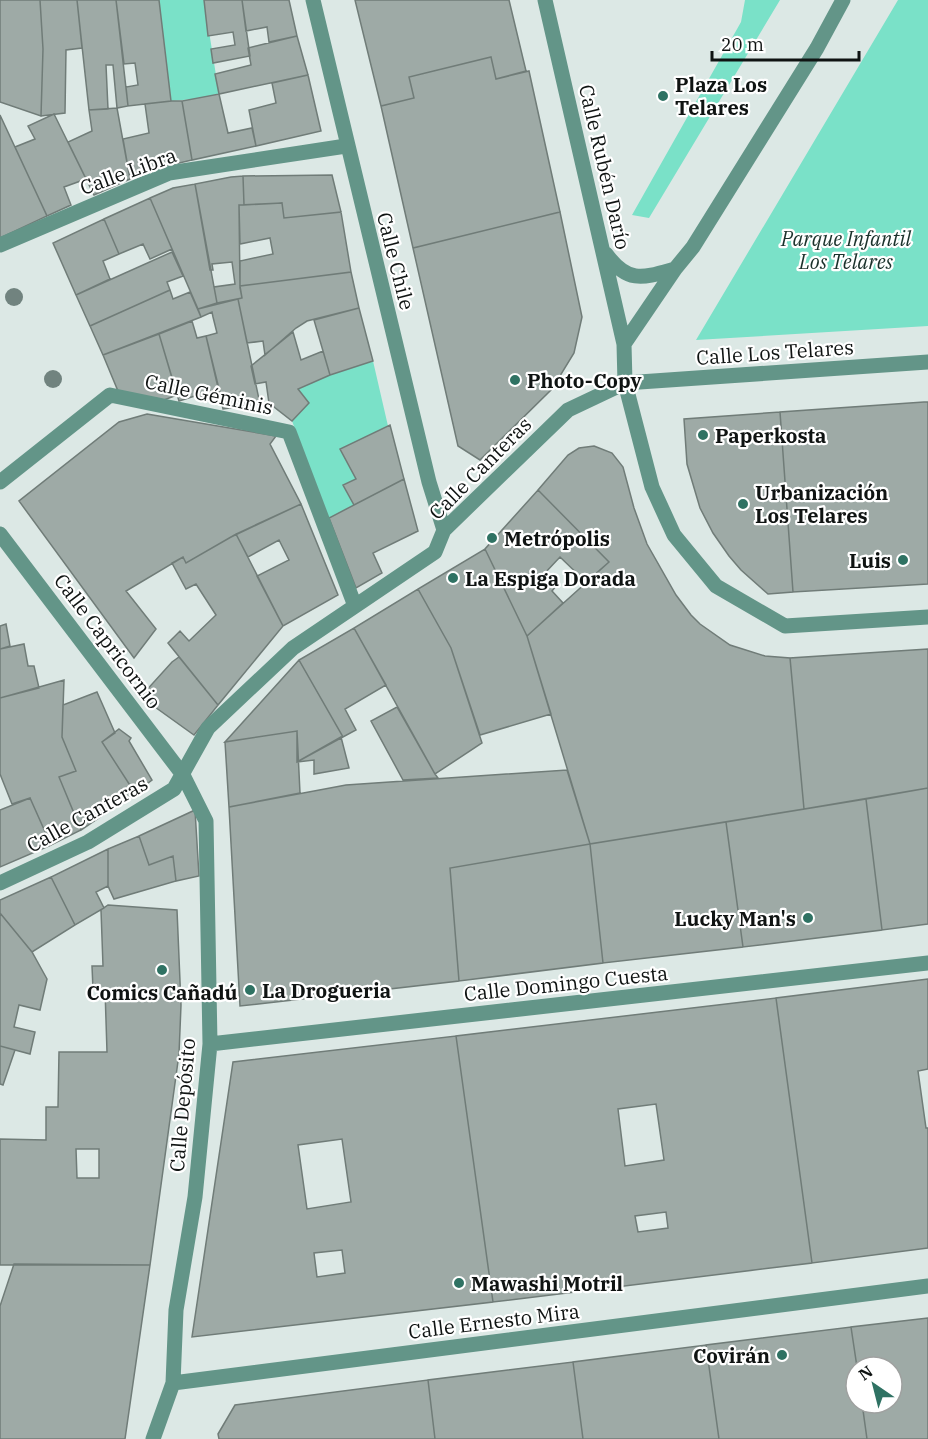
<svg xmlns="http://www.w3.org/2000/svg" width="928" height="1439" font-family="'IBM Plex Serif',serif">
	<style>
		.green { fill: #7ae1c8 }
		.building { fill: #9eaaa6; stroke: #707c78; stroke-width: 1.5; fill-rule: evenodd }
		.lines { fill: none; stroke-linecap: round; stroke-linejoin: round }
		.minor { stroke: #639588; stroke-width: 15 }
		.tree { fill: #71837f }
		.poi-dot { fill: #2f7263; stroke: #fff; stroke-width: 2 }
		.labels { text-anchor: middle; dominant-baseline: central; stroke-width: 4.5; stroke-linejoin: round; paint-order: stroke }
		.poi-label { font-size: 20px; font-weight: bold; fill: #0f1312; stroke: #fff; text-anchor: start }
		.street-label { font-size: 20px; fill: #0f1312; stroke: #fff }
		.park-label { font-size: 20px; font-style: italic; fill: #1a312b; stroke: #fff }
	</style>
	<rect width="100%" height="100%" fill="#dce8e5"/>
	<path class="green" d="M159,0h45l15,94 -25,5 -23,2z
		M745,0h35l-131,218 -17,-3 109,-193z
		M898,0h30v326l-232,14z
		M373,361l15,65 -47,23 15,30 -13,6 11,20 -25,13 -37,-97 17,-18 -11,-14 26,-12z"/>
	<path class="building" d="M0,0h40l3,49 -2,67 -41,-14z
		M40,0h37l5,48 -16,2 -1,63 -24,3 2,-67z
		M77,0h39l12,106 -11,2 -4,-43h-7l2,44 -19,1z
		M116,0h43l12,101 -43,5 -2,-19 12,-2 -3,-22 -11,1z
		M204,0h38l8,56 -37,7 -2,-14 24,-4 -2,-13 -25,4z
		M242,0h47l8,36 -28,6 -2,-15 -21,4z
		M355,0h154l17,71 -30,8 -5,-22 -82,20 5,21 -33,8z
		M297,36l11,39 -89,19 -4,-20 36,-9 -3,-17z
		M491,57l5,22 33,-8 31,141 -147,36 -32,-142 33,-8 -5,-21z
		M308,75l13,56 -65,15 -7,-36 27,-7 -4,-20z
		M219,94l9,39 24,-5 4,18 -64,14 -10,-59z
		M171,101h11l10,59 -42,10 -20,9 -7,-40 26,-6 -4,-29z
		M117,108l13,71 -36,16 -26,-53 24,-11 -3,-21z
		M54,114l32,65 -22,8 7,18 -24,11 -32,-69 20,-8 -7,-13z
		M0,115l47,101 -47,22z
		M332,175l9,37 -57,6 -2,-15 -38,2 -1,-29z
		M243,176l1,29h-5l1,83 2,10 -25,5 -3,-16 21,-3 -3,-22 -20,2 1,6h-3l-15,-86 36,-7z
		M195,184l22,119 -19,6 -48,-111 23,-10z
		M150,198l22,51 -22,10 -7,-15 -24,10 -15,-35z
		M282,203l2,15 57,-6 10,60 -111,14v-25l33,-7 -3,-16 -30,6 -1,-39z
		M560,212l22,105 -8,36 -22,36 -72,71 -22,-14 -45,-198z
		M104,219l15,35 -16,7 7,18 -34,16 -23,-52z
		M172,252l11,24 -16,6 3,8 -80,36 -14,-31z
		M351,272l8,36 -52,13 -11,7 -31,27 -2,-14 -16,2 -9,-44 4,-1 -2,-12z
		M170,290l3,9 17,-7 11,25 -98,38 -13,-29z
		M238,299l22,105 -37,5 -17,-73 11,-3 -4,-16 -1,-5 -11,5 -3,-8z
		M359,308l14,53 -43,14 -16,-55z
		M192,321l5,17 9,-2 14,57 -21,4 -1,-2 -19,6 -20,-67z
		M293,332l8,28 22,-9 7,24 -32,14 11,14 -17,18 -23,-18 -3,-21 -11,2 -4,-18z
		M159,334l18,61 -13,5 -46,-9 -15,-36z
		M924,402h4v182l-135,8 -13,-180z
		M780,412l13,180 -25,2 -27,-24 -12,-14 -16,-23 -13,-25 -13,-44 -3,-45z
		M147,414l129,22 -6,8 31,60 -70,33 -45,26 -3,-6 -57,34 30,38 -22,29 -115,-157 100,-79z
		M390,425l14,54 -50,26 -11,-20 13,-6 -16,-30z
		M594,446l18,7 11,14 11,41 13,36 29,51 15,20 9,9 30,21 35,11 25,2 14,151 -214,35 -63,-208 82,-74 -71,-72 30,-35 11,-7z
		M404,479l14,52 -45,22 9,20 -26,15 -27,-70z
		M538,490l71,72 -23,20 -26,-25 -16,17 12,12 -4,5 11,12 -36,33 -42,-87z
		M301,504l37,91 -55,31 -26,-50 32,-16 -10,-20 -31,17 -12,-23z
		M236,534l47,92 -65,79 -50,-62 12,-12 9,10 27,-26 -20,-31 -10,5 -14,-26 11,-6 3,6z
		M485,549l42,87 24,78 -71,21 -29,-87 -33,-59z
		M418,589l33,59 31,95 -47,31 -81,-146z
		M6,624l4,22 -10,3v-23z
		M354,628l32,57 -41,24 11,21 -13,7 -44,-77z
		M24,644l4,22h6l5,22 -39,10v-49z
		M928,649v139l-124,21 -14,-151z
		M179,657l39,48 -24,30 -46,-33 -5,-8 29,-32z
		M299,660l44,77 -46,25v-31l-72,11z
		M64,680l-2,57 14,34 -17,6 22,53 -30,15 -21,-47 -18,6 -12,-30v-76z
		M97,692l18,41 -13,9 33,51 -54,37 -22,-53 17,-6 -14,-34 1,-32z
		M397,707l38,67 3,4 -35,2 -32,-59z
		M119,729l12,9 -2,3 23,39 -17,13 -33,-51z
		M297,731l3,62 -71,14 -4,-65z
		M341,737l8,31 -35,6v-14l-17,2z
		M567,770l23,74 -140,24 9,113 -219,25 -11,-199 117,-22z
		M928,788v136l-46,6 -16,-131z
		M30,798l21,47 -51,22v-57z
		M866,799l16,131 -139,17 -17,-125z
		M195,810l4,66 -23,5 -3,-25 -24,9 -10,-29z
		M726,822l17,125 -140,16 -13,-119z
		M139,836l10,29 24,-9 3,25 -62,18 -6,-13v-37z
		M590,844l13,119 -144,18 -9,-113z
		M108,849v37l-12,6 8,16 -29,17 -24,-48z
		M51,877l24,48 -43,27 -32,-39v-13z
		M108,905l69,5 4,95 -2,49 -29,211h-150v-126l46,1v-33h12l1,-55h48l-2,-63h-12l-1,-23h11l-2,-56zM76,1149h23v29h-22z
		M0,913l32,39 15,27 -7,31 -21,-5 -5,22 21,5 -5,22 -30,-8z
		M928,979v90l-10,2 8,57h2v120l-116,15 -36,-265z
		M776,998l36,265 -319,39 -37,-266zM656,1104l8,56 -39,6 -7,-57zM666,1212l2,16 -30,4 -3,-16z
		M456,1036l37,266 -301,35 41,-275zM342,1139l9,63 -44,7 -9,-64zM342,1250l3,23 -28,4 -3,-24z
		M0,1046l15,4 -12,35 -3,-1z
		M14,1264l136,1 -25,174h-125v-133z
		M928,1318v121h-61l-5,-36h30v-36h-35l-6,-40z
		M851,1327l6,40 -1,36h6l5,36h-148l-13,-94z
		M706,1345l13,94h-136l-10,-77z
		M573,1362l10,77h-148l-7,-59z
		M428,1380l7,59h-216l-1,-5 17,-29z"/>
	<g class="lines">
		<path class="minor" d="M313,0l116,482 15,48
			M545,0l79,344
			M843,0l-26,48 -124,199 -18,22 -51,75 1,39 27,104 22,48 42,51 69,40 143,-9
			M0,245l169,-72 177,-27
			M606,254c22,30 37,24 69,15
			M0,482l110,-87 179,37 66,174
			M0,534l183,241 23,46 4,223 -15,153 -19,113 -3,73 -20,56
			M0,883l88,-41 86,-53 34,-61 85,-80 142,-96 9,-22 124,-120 57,-27 303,-21
			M210,1044l718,-81
			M173,1383l755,-97"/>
	</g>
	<g class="tree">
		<circle cx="14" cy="297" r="9"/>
		<circle cx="53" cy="379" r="9"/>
	</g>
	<g class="poi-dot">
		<circle cx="663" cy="96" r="6"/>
		<circle cx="515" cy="380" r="6"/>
		<circle cx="703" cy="435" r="6"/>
		<circle cx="743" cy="504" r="6"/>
		<circle cx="492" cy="538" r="6"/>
		<circle cx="903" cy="560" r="6"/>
		<circle cx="453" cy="578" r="6"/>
		<circle cx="808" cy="918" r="6"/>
		<circle cx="162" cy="970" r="6"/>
		<circle cx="250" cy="990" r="6"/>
		<circle cx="459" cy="1283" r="6"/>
		<circle cx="782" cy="1355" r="6"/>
	</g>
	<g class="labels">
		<g class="poi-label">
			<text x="675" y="84">Plaza Los<tspan x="675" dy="23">Telares</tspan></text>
			<text x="527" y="380">Photo-Copy</text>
			<text x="715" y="435">Paperkosta</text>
			<text x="755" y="492">Urbanización<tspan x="755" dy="23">Los Telares</tspan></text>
			<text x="504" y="538">Metrópolis</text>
			<text x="891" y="560" text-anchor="end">Luis</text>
			<text x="465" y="578">La Espiga Dorada</text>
			<text x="796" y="918" text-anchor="end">Lucky Man's</text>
			<text x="262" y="990">La Drogueria</text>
			<text x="162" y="992" text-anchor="middle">Comics Cañadú</text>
			<text x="471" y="1283">Mawashi Motril</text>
			<text x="770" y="1355" text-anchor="end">Covirán</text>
		</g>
		<g class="street-label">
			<text transform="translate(605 167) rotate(77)">Calle Rubén Darío</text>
			<text transform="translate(128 171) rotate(-20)">Calle Libra</text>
			<text transform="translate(396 261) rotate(76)">Calle Chile</text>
			<text transform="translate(775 352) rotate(-4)">Calle Los Telares</text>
			<text transform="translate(209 394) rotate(12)">Calle Géminis</text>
			<text transform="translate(480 468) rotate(-45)">Calle Canteras</text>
			<text transform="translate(108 641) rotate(53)">Calle Capricornio</text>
			<text transform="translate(87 814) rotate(-29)">Calle Canteras</text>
			<text transform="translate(566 983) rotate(-6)">Calle Domingo Cuesta</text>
			<text transform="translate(182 1105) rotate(-85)">Calle Depósito</text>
			<text transform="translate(494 1321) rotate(-7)">Calle Ernesto Mira</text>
		</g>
		<g class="park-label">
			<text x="846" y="238">Parque Infantil<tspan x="846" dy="23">Los Telares</tspan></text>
		</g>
	</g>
	<g transform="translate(874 1385) rotate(325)"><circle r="28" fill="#ffffff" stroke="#9fa1a0" stroke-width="1.5"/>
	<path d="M0-4.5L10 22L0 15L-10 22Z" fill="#2f7263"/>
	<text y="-9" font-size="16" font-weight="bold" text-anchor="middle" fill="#0f1312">N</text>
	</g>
	<path d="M712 51v9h147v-9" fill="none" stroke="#0f1312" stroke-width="3"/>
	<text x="721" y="51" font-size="18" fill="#0f1312" stroke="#ffffff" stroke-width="4.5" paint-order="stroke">20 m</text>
</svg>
